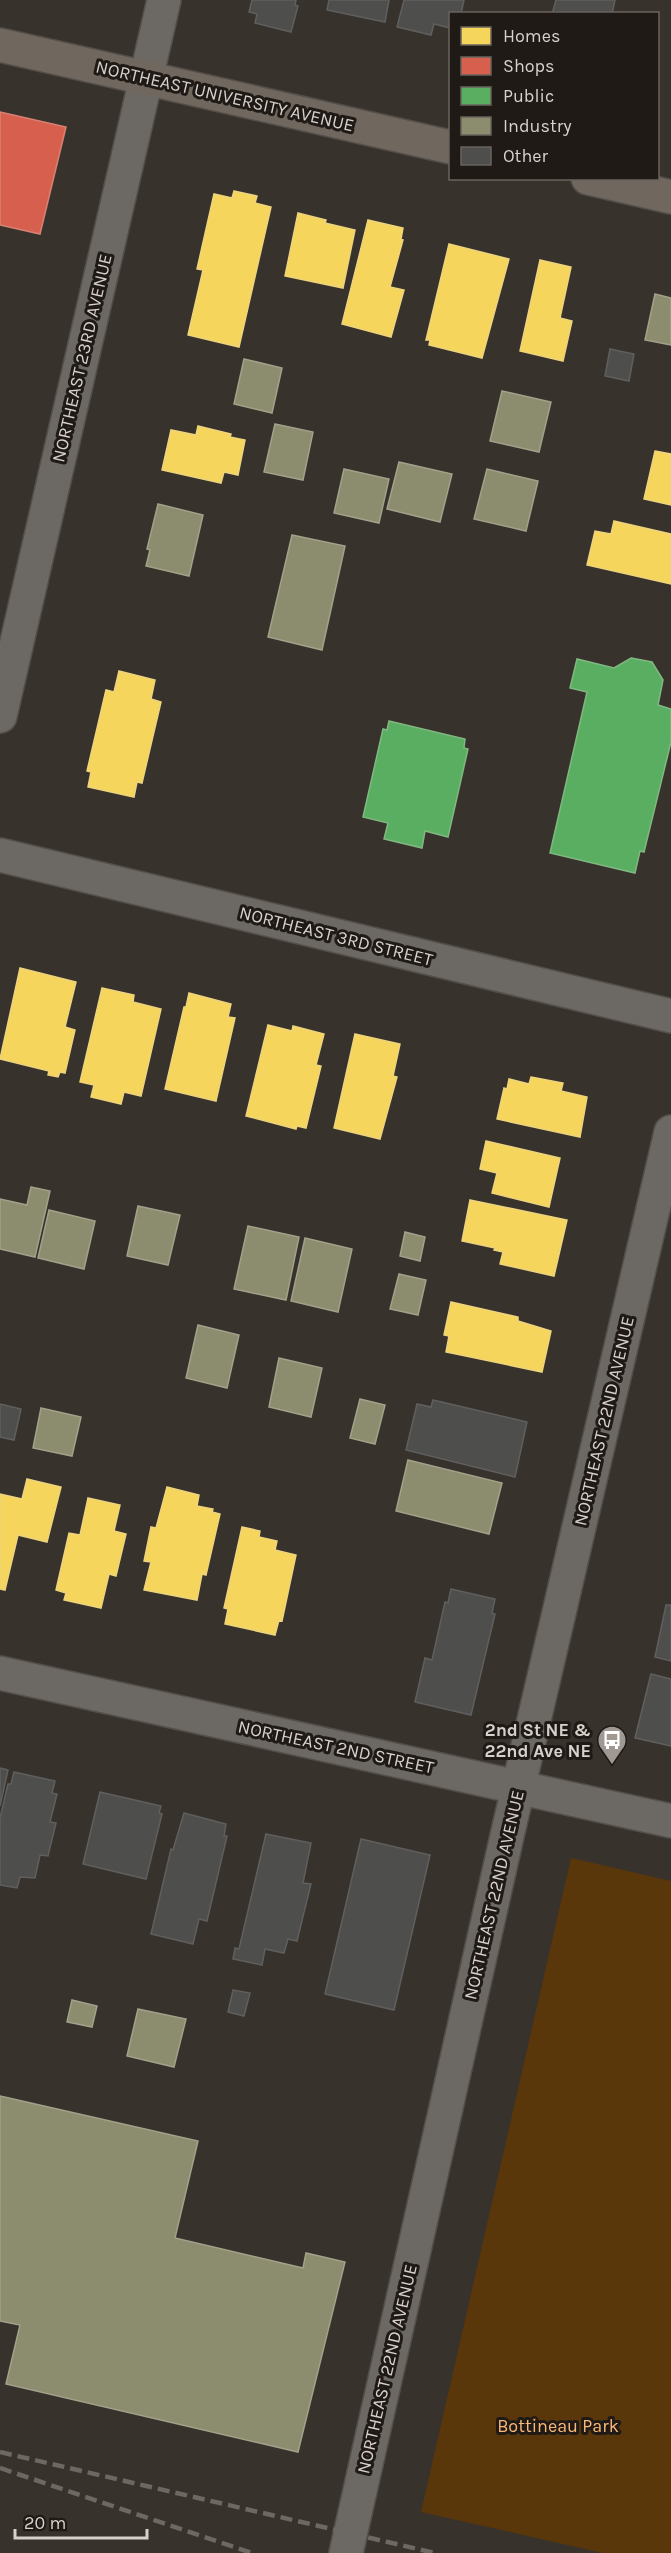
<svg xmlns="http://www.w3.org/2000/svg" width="671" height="2553" font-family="Karla,sans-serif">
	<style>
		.green { fill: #5a360b }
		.homes { fill: #f6d55c; stroke: #edd47d; stroke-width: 1.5 }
		.shops { fill: #d6604d; stroke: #d78273; stroke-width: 1.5 }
		.public { fill: #5aae61; stroke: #80b881; stroke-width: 1.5 }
		.industry { fill: #8c8c6e; stroke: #a3a18a; stroke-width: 1.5 }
		.building { fill: #4e4e4c; stroke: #605f5f; stroke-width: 1.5 }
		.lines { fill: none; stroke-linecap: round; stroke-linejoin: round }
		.minor-casing { stroke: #534e49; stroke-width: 36 }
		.major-casing { stroke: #534e49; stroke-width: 36 }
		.minor { stroke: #6c6863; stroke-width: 33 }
		.major { stroke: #70685f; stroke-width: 33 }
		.rail { stroke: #6d6863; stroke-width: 4.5; stroke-dasharray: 12 6; stroke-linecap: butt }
		.labels { text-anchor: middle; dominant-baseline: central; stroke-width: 6; stroke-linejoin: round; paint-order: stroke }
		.street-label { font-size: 18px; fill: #d8d1cb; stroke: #1f1a16 }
		.poi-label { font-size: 18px; font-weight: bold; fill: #d8d1cb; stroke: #1f1a16; text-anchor: end }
		.park-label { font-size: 18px; fill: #fcb877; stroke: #1f1a16 }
	</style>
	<rect width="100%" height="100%" fill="#38322c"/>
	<path class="green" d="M571,1858l100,23v672h-68l-182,-41z"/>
	<path class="homes" d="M234,191l23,5 -2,7 16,4 -32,140 -51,-12 15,-65 -6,-1 17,-75 18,4z
		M298,213l28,7 -1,3 30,7 -12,58 -58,-12z
		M368,220l35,8 -2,11 2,1 -13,47 14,3 -13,47 -49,-13z
		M449,244l60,15 -27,99 -53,-13 1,-5h-4z
		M540,260l31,7 -11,51 12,3 -9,40 -43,-10z
		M198,426l33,8 -1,3 15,3 -7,35 -14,-3 -3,11 -59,-13 9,-40 25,5z
		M655,451l16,3v51l-27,-6z
		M614,521l57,13v50l-84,-19 8,-34 16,3z
		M119,671l36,9 -4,19 10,3 -19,81 -5,-1 -3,15 -46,-10 3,-15 -4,-1 19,-81 8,2z
		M20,968l56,14 -11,45 10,3 -10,43 -5,-1 -2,5 -10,-2 1,-4 -49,-12z
		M102,988l32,7 -1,7 28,7 -20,87 -17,-4 -3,12 -30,-7 3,-12 -14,-3z
		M189,993l42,11 -3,13 7,1 -19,83 -51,-12 19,-82h2z
		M268,1025l24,6 1,-5 31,8 -8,31 5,1 -15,62 -9,-2 -1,3 -50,-13z
		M355,1034l45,10 -7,32 4,1 -17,62 -46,-11z
		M531,1077l32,6 -2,8 26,6 -7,40 -83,-18 7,-31 3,1 2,-10 20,5z
		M486,1141l74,17 -11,49 -57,-14 5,-20 -17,-4z
		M470,1200l97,20 -13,56 -54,-12 3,-12 -9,-2 1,-2 -33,-7z
		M451,1302l67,15v4l33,10 -9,41 -96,-20 3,-16 -5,-1z
		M27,1479l34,8 -14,55 -29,-7 -13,55 -5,-1v-95l22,5z
		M167,1487l32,8 -2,11 16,3 -1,3 8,2 -14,61 -4,-1 -5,26 -53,-10 7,-28 -7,-1 7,-34 5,1z
		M88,1498l32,7 -6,26 12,3 -10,42 -7,-2 -8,34 -37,-8 2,-7 -10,-3 13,-57 11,2z
		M242,1527l18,4 -1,6 18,4 -2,9 21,5 -14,66 -3,-1 -4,15 -50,-11 3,-15 -4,-1z"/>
	<path class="shops" d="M0,112l66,15 -26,107 -40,-9z"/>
	<path class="public" d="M631,658l21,4 11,18 -5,25 13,4v33l-27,110 -4,-1 -5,22 -85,-20 37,-161 -17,-4 7,-29 37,9z
		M389,721l76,18 -1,9 4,1 -20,88 -23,-6 -3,17 -38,-9 4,-16 -25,-6 20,-88 4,1z"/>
	<path class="industry" d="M655,294l16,4v47l-26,-5z
		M244,359l38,9 -10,45 -38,-9z
		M502,391l49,11 -12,50 -49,-11z
		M275,424l38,8 -10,48 -39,-8z
		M399,462l53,12 -12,48 -53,-13z
		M344,469l45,10 -10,44 -45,-10z
		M487,469l51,12 -12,50 -52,-12z
		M158,504l45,11 -14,61 -43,-10 4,-16 -3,-1z
		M292,535l53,11 -23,104 -54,-13z
		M31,1187l19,4 -15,66 -35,-8v-50l27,6z
		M138,1206l42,9 -12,50 -41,-9z
		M49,1210l46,11 -11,48 -46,-11z
		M248,1226l51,11 -13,63 -52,-11z
		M405,1232l20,5 -5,24 -20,-5z
		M305,1238l47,11 -14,63 -47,-11z
		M399,1274l27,6 -8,35 -28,-6z
		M198,1325l41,10 -12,53 -41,-10z
		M279,1358l43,10 -11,49 -42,-10z
		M360,1399l25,6 -10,39 -25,-6z
		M41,1408l40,9 -9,39 -39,-8z
		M408,1460l94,23 -13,51 -93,-23z
		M72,2000l25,6 -5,21 -25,-5z
		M138,2009l48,10 -12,48 -47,-11z
		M0,2096l198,45 -23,97 128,30 3,-15 39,9 -47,190 -292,-68 14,-59 -20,-4z"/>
	<path class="building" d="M252,0h44l-1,5 3,1 -7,26 -36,-9 2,-9 -8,-2z
		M329,0h60l-4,22 -58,-12z
		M404,0h60l-3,14h-11v14l-16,-4 -3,11 -34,-8z
		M556,0h59l-3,14h-60z
		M610,349l24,5 -5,27 -24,-5z
		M433,1400l94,22 -12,55 -109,-27 11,-46 14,3z
		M0,1404l21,5 -7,31 -14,-3z
		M451,1589l44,10 -3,14 3,1 -24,101 -56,-13 10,-44 7,2 13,-58 3,1z
		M666,1605h5v56l-16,-4z
		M651,1674l20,5v67l-36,-8z
		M0,1768l8,2 -8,36z
		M14,1772l41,9 -3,12 5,1 -7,28 6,1 -8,33 -8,-1 -5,23 -15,-1 -3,11 -17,-3v-67l8,-34h3z
		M100,1792l61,14 -2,7 3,1 -16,65 -63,-15z
		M184,1813l42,11 -2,12h3l-20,85 -8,-2 -6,25 -42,-10 20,-85 2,1z
		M266,1834l45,9 -8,40 8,1 -14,57 -9,-2 -4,14 -19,-4 -3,16 -29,-6 2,-11 4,1z
		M361,1839l69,16 -36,155 -69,-16z
		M233,1990l17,3 -6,23 -16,-4z"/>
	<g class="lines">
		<g class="minor-casing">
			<path id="minor" d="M0,716l164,-716
				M0,855l671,161
				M0,1673l671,148
				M346,2553l161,-717 164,-704"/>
		</g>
		<g class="major-casing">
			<path id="major" d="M0,45l450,102
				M588,178l83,19"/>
		</g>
		<use href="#minor" class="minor"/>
		<use href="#major" class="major"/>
		<path class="rail" d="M0,2452l435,101
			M0,2468l252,85"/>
	</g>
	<defs>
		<g id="bus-pin" transform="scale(1.5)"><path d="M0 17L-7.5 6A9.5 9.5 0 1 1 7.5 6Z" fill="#a09993" stroke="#1f1a16"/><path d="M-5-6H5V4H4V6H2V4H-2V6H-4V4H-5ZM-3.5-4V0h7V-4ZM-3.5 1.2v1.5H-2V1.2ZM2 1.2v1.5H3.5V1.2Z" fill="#fff"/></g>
	</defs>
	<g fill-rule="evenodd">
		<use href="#bus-pin" x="612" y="1740"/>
	</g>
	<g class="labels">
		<g class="street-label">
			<text transform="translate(225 96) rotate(13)">NORTHEAST UNIVERSITY AVENUE</text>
			<text transform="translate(82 358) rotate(-77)">NORTHEAST 23RD AVENUE</text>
			<text transform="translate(336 936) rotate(14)">NORTHEAST 3RD STREET</text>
			<text transform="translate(604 1421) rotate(-77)">NORTHEAST 22ND AVENUE</text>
			<text transform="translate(336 1747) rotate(12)">NORTHEAST 2ND STREET</text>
			<text transform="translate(494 1895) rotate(-77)">NORTHEAST 22ND AVENUE</text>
			<text transform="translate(387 2369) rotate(-77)">NORTHEAST 22ND AVENUE</text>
		</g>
		<g class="poi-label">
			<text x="591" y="1730">2nd St NE &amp;<tspan x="591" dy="21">22nd Ave NE</tspan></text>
		</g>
		<g class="park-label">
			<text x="558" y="2426">Bottineau Park</text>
		</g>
	</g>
	<rect x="449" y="12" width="210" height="168" fill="#1f1a16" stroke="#69635e" stroke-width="1.5"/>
	<rect x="461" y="27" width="30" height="18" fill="#f6d55c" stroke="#69635e" stroke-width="1.5"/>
	<text x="503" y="42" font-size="18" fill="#d8d1cb">Homes</text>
	<rect x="461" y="57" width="30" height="18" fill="#d6604d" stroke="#69635e" stroke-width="1.5"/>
	<text x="503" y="72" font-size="18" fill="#d8d1cb">Shops</text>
	<rect x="461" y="87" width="30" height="18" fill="#5aae61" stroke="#69635e" stroke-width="1.5"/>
	<text x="503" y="102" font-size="18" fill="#d8d1cb">Public</text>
	<rect x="461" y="117" width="30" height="18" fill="#8c8c6e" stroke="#69635e" stroke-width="1.5"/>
	<text x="503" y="132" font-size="18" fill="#d8d1cb">Industry</text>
	<rect x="461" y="147" width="30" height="18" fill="#4e4e4c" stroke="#69635e" stroke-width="1.5"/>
	<text x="503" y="162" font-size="18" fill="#d8d1cb">Other</text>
	<path d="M15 2529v9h132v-9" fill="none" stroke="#d8d1cb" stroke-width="3"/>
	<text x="24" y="2529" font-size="18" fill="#d8d1cb" stroke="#1f1a16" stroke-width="4.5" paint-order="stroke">20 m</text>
</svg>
